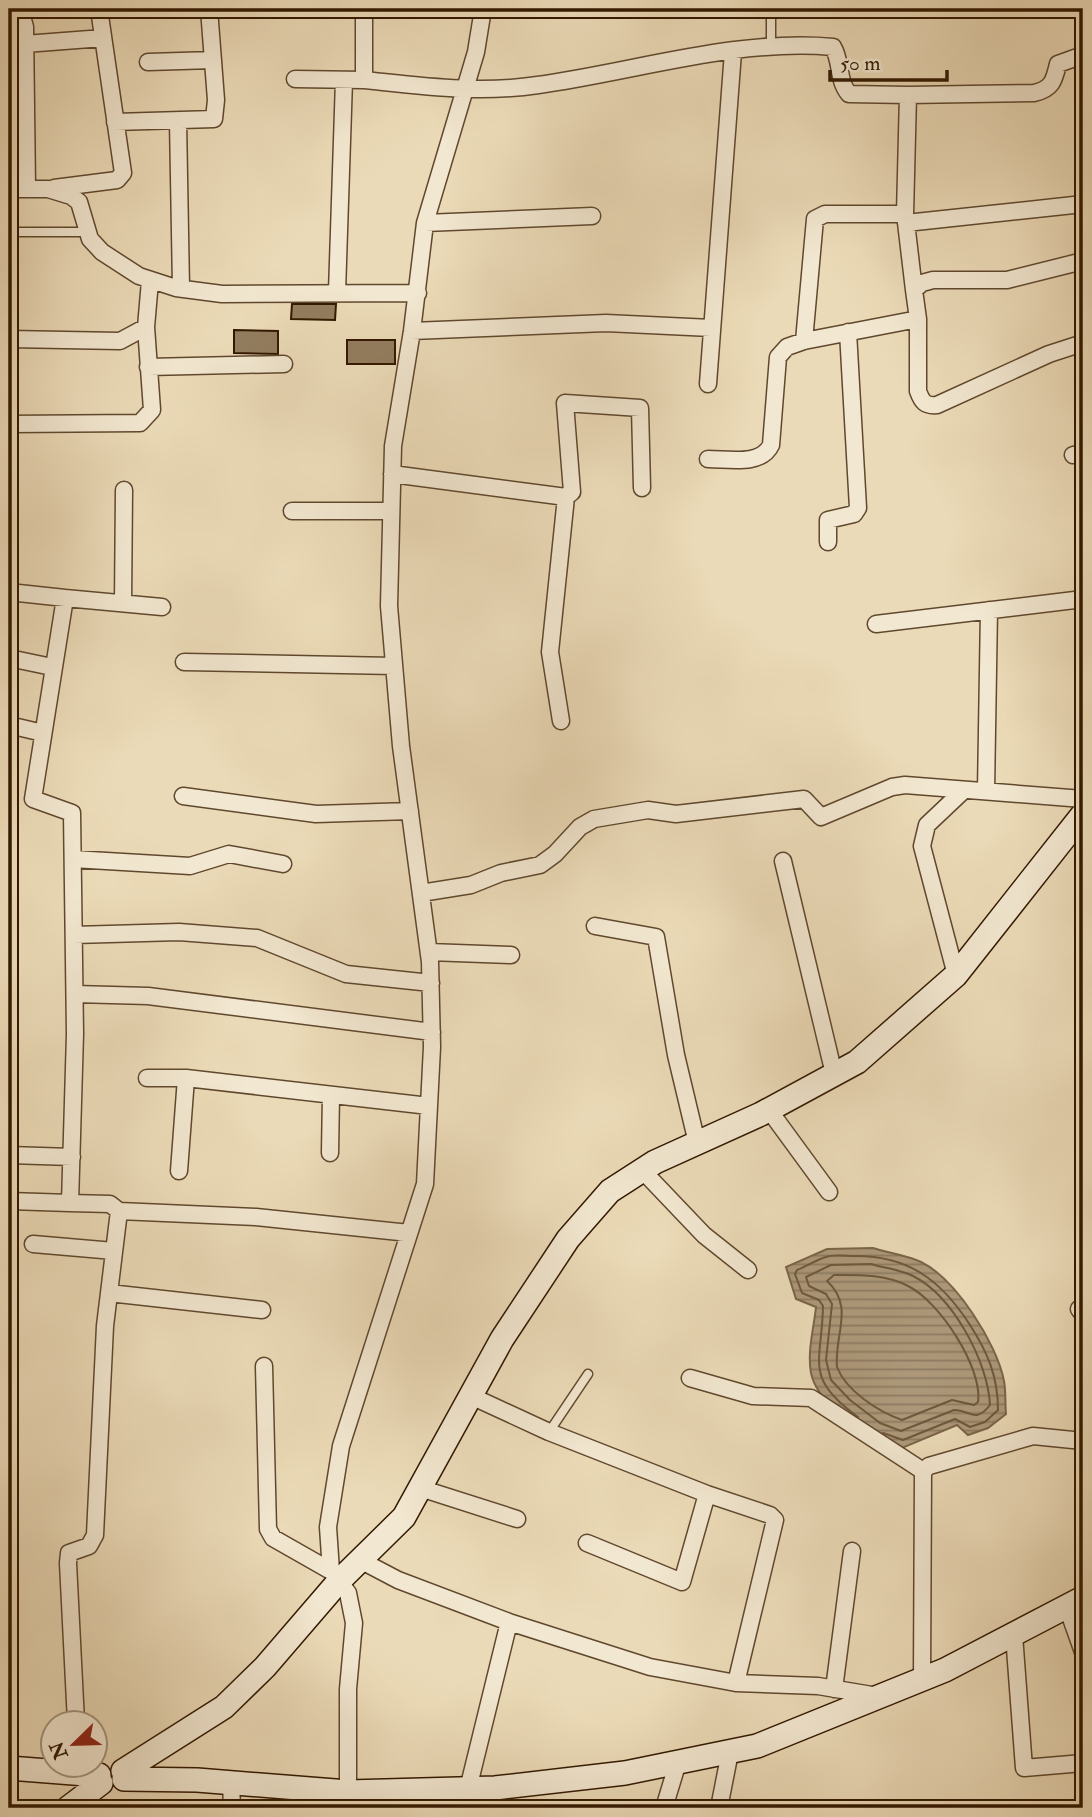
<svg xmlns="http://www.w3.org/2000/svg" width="1092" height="1817" font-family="'IM FELL Double Pica',serif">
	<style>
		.water { fill: url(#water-rules); stroke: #7b6549; stroke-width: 2 }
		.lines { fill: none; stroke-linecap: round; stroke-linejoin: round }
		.shore { stroke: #6f583c; stroke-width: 2 }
		.building { fill: #927d5f; stroke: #321800; stroke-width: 2 }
		.lane-casing { stroke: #60482e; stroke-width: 11 }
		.street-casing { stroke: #60482e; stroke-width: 19 }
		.secondary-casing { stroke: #321800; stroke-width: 26 }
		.lane { stroke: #f2e7d0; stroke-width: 8 }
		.street { stroke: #f2e7d0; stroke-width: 16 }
		.secondary { stroke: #f2e7d0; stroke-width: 23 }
	</style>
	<defs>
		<pattern id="water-rules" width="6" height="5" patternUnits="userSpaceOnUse" patternTransform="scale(1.75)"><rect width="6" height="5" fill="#ac9879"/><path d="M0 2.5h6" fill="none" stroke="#8d7b61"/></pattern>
	</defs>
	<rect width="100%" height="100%" fill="#ebdab7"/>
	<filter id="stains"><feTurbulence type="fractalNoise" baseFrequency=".00286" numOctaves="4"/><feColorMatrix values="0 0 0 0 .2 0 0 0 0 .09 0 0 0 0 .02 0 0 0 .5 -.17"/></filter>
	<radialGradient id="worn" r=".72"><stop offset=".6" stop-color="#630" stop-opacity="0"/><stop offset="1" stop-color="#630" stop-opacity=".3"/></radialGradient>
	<path class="water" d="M873,1248c15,5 34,7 48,14 35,17 76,82 83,119 2,10 1,22 2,33l-18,14 -20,7 -11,-10 -55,23c-31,-18 -83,-37 -91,-75 -4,-21 3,-46 5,-66l-20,-8 -10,-32 41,-18z"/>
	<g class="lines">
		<path class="shore" d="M871,1264c13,4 30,6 42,12 40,20 75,86 77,129 -15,19 -19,5 -36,5l-53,21 -21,-8 -30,-23 -19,-20 -5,-20 6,-56 -6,-10 -17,-8 -3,-9 25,-12z
			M834,1275c25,0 51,-1 74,11 31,15 75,82 70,116l-4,3 -22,-5 -50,20c-23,-8 -56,-29 -65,-53 -3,-33 18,-60 -10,-86z
			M858,1417c-55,-40 -36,-54 -35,-111l-4,-6 -17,-7 -7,-19 2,-4c10,-4 19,-10 29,-13 8,-3 19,-1 27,-1 55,-1 88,24 117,69 18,28 28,52 28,85l-13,12 -15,5 -15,-8 -52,21 -20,-7"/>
	</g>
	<path class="building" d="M292,304h44l-1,16 -44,-1z
		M234,330l44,1v23l-44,-1z
		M347,340h48v24h-48z"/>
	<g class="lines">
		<g class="lane-casing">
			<path id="lane" d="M771,48v-39
				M9,232h79
				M549,1432l39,-58"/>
		</g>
		<g class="street-casing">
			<path id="street" d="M20,9l5,18 2,161
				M25,44l78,-6
				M148,62l65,-2
				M295,79l69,1v-71
				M364,80c58,6 115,14 174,5 95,-13 199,-47 295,-38 9,15 4,33 16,47l59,1 -3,119 9,76
				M908,95l126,-2c18,-4 20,-12 24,-29l25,-9
				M178,121l3,167
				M115,122l99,-3 2,-19 -7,-91
				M54,188l63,-8 6,-7 -24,-164
				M9,189h39l23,7 8,6 11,37 12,13 37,24 37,12 46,6 196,-1
				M425,223l167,-7
				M906,223l177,-19
				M337,292l7,-212
				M918,319l-4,-29 8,-7 11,-3h74l76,-19
				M412,331l194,-8 105,5
				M9,339l111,2 26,-14 4,-46
				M804,341l11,-122 10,-5h80
				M148,367l136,-3
				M708,384l25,-332
				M9,424l131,-1 12,-13 -6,-83
				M1073,455l10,-2
				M708,459c21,0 53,7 63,-14l7,-88 9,-10 17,-6 114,-22v72c4,11 7,15 19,14l112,-51 34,-11
				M392,474l174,23 -16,155 11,69
				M566,497l6,-5 -7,-89 75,5 2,80
				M292,511h99
				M828,542v-22l26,-6 4,-6 -10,-176
				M9,592l56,6 -32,201 39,14 3,221 -5,169 40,1 9,7 -14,115 -10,209 -6,11 -20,7 -1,10 8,159
				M65,598l97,9
				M123,603l1,-113
				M876,624l207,-25
				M9,658l43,9
				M184,662l210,4
				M9,725l34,8
				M986,791l3,-181
				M183,796l133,18 94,-3
				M73,859l117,7 39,-12 54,10
				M783,861l51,213
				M421,893l50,-8 30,-12 39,-8 15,-11 25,-27 14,-8 54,-9 28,4 128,-15 17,18 71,-30 13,-2 178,14
				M595,926l61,11 20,118 21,88
				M74,935l105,-3 78,6 89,36 85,9
				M429,952l82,3
				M956,975l-34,-129 5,-21 37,-35
				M75,994l73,2 284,36
				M147,1078h39l243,28
				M769,1110l60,82
				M330,1153l1,-58
				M9,1155l63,2
				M642,1170l62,65 44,35
				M179,1171l7,-93
				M9,1201l61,2
				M119,1211l137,6 153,16
				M33,1244l81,7
				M109,1293l153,17
				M1079,1309l4,5
				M264,1366l4,163 5,9 58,33
				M690,1378l63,18 58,2 112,73
				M471,1396l78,36 158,62 -25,88 -95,-39
				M420,1488l97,31
				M707,1494l63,21 5,5 -39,163
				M360,1560l38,20 111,42 141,45 86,16 82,3 60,10
				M1067,1607l16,45
				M1014,1635l10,133 59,-5
				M922,1679l1,-208 6,-5 104,-30 50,5
				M834,1689l18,-138
				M231,1783l1,25
				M468,1789l41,-167
				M348,1808v-119l6,-66 -6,-30 -17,-22 -3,-44 13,-81 84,-262 7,-137 -2,-85 -29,-216 -12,-140 4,-160 19,-115 13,-108 51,-171 7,-43
				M664,1808l14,-46
				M719,1808l11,-56"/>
		</g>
		<g class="secondary-casing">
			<path id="secondary" d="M9,1768l90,7
				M123,1771l101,-64 41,-40 74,-86 65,-64 98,-178 66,-100 42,-48 45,-29 106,-48 96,-52 99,-87 127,-161
				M124,1779l73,1 151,12 147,-4 130,-15 132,-27 188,-76 138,-72
				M68,1808l33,-25"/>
		</g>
		<use href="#lane" class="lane"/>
		<use href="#street" class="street"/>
		<use href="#secondary" class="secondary"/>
	</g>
	<rect width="1092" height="1817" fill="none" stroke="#ebdab7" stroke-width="35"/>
	<rect x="10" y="10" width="1071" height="1796" fill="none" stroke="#321800" stroke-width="3.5"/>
	<rect x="18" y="18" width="1057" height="1782" fill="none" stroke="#321800" stroke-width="2"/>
	<g transform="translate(74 1744) rotate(247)"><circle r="33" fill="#f2e7d0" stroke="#a5947d" stroke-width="2"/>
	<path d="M0-5L12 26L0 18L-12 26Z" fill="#8f2418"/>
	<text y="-10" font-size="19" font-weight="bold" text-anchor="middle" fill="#321800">N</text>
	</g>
	<path d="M830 70v10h117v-10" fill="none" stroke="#321800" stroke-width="3.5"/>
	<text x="840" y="70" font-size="21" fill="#321800" stroke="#f2e7d0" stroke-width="5" paint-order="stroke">50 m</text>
	<rect width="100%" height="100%" filter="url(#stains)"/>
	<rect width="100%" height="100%" fill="url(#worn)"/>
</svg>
